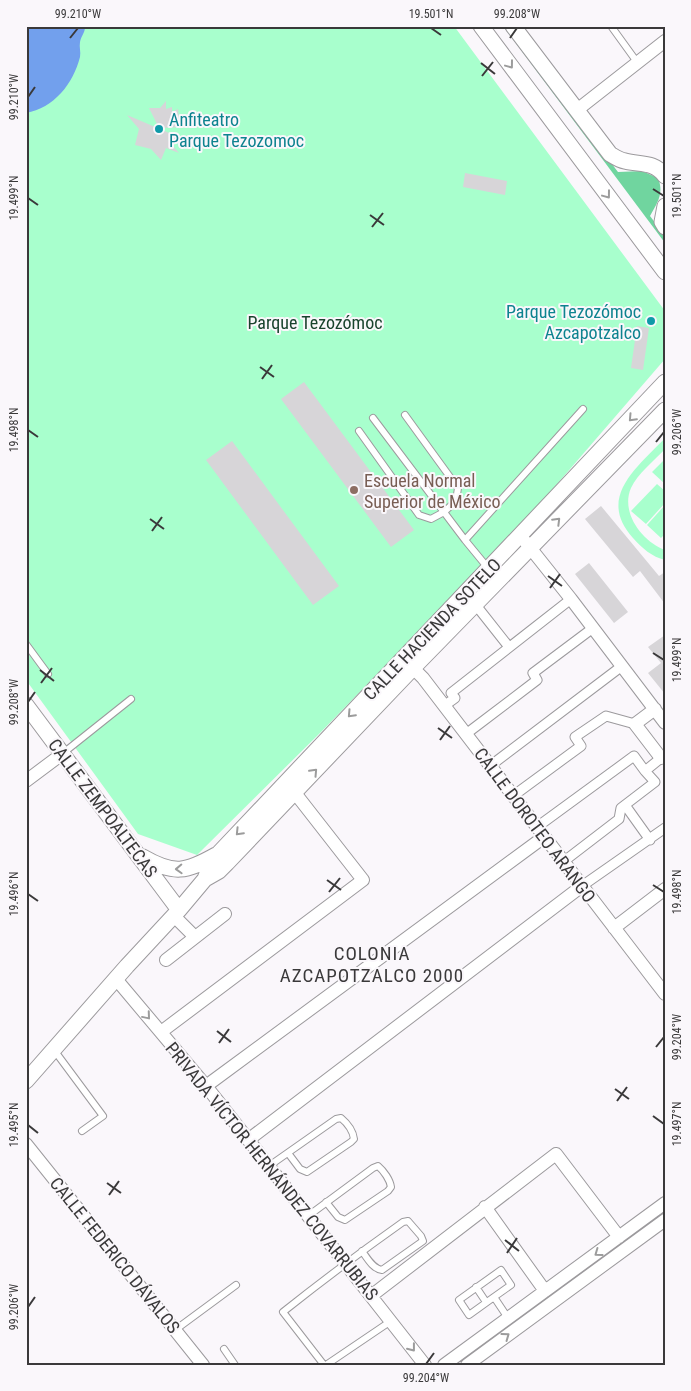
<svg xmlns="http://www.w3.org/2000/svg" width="691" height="1391" font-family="'Roboto Condensed',sans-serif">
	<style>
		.green { fill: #a8ffcd }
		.forest { fill: #70d59f }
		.water { fill: #72a0ed }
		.building { fill: #d7d5d8 }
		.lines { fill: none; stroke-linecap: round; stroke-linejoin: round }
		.service-casing { stroke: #9c9a9d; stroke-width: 8 }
		.pedestrian-casing { stroke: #9c9a9d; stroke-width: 11 }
		.minor-casing { stroke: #9c9a9d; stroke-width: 14 }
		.tertiary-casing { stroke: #9c9a9d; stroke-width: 17 }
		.service { stroke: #fff; stroke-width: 6 }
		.pedestrian { stroke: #fff; stroke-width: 9 }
		.minor { stroke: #fff; stroke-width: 12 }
		.tertiary { stroke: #fff; stroke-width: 15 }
		.oneway { stroke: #9c9c9c }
		.ticks { fill: none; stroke: #3a393a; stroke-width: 2 }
		.culture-dot { fill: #0f9aa8; stroke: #faf7fb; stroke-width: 2 }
		.education-dot { fill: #8d6e63; stroke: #faf7fb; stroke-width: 2 }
		.labels { text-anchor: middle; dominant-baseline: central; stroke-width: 4; stroke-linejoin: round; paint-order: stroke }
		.culture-label { font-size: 18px; fill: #0d838f; stroke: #faf7fb; text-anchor: start }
		.park-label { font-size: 18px; fill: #18432d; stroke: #faf7fb }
		.education-label { font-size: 18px; fill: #785e54; stroke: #faf7fb; text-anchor: start }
		.street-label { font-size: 18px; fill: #3a393a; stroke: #faf7fb }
		.neighbourhood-label { font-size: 19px; letter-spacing: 1px; fill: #3a393a; stroke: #faf7fb }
		.neatline { fill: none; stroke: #3a393a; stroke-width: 2 }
		.ticks-label { font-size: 12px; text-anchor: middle; fill: #3a393a }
	</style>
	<rect width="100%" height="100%" fill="#faf7fb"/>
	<path class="green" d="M26,26h428l211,285v48l-145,168 -200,206 -123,122 -59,-21 -112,-154z
		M665,438v11c-11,12 -27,24 -34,39 -11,25 12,54 34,62v10c-13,-3 -23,-12 -32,-22 -37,-41 5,-71 32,-100z
		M665,459v25l-13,-12z
		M657,484l8,7v12l-19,21 -15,-13z
		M665,505v29l-4,4 -14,-13z"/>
	<path class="forest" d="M503,26h4l111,146 24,-1 16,7c6,15 0,24 -8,38l15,20v7z"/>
	<path class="water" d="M26,26l59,1c0,6 -4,9 -5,15 -1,5 1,10 0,15 -7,27 -26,51 -54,56z"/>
	<path class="building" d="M166,101v8l6,-2v5l6,-3 1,9 5,9 -25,1 -10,-20h11z
		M127,115l54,23 -13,2 11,13 -13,-5 -5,12 -10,-11 -16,-4 4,-16z
		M465,173l42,8 -2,14 -42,-8z
		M637,326l12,2 -6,42 -12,-2z
		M304,382l110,148 -23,17 -110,-148z
		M232,441l107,145 -26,19 -107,-145z
		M601,506l58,70 6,-4v32l-25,-33 -7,6 -48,-58z
		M589,563l39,49 -14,11 -39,-49z
		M665,635v59l-17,-21 13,-10 -13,-16z"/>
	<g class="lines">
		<g class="service-casing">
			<path id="service" d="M611,26l26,36
				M373,418l92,122 23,28
				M359,431l60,84 12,4 13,-7 12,-11 2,-13 -53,-73
				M465,540l118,-131
				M26,644l22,30
				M62,754l69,-55
				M54,1050l49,66 -21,15
				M269,1166l67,-47 5,-1c6,5 12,13 13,21l-3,3 -44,30 -7,-3 -12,-16
				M308,1216l65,-48 5,-2c6,5 12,14 13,21l-3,4 -43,29 -7,-3 -12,-15
				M476,1287l10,15
				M494,1297l17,-12 -10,-15 -42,30 10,15 25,-18 14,21
				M175,1330l61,-45
				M224,1349l11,16
				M324,1365l-41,-53c39,-31 79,-61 120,-90l5,-1 13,15 2,5 -41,29c-9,-1 -15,-12 -20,-19
				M326,1365l65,-44"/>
		</g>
		<g class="pedestrian-casing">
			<path id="pedestrian" d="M475,604l34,43
				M444,706l11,-8 -4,-5 120,-94
				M466,734l71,-54 -4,-7 60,-45
				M490,766l132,-100
				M513,796l68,-50 -6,-9 31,-21 29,8
				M625,805l25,35
				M537,827l97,-71 11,15 16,-13
				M563,862l56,-43 2,-11 34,-26 -10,-11
				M582,886l83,-58"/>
		</g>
		<g class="minor-casing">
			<path id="minor" d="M577,110l88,-69
				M520,535l51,64 94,124
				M407,662l16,16 242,316
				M655,709l-20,15 26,34
				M26,781l36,-27
				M174,916l21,21
				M614,928l51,-39
				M166,960l59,-46
				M116,979l90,107 219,279
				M161,1032l202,-152 -68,-87
				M206,1086l338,-249
				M248,1140l334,-254
				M26,1144l177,221
				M485,1207l60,84
				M371,1296l185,-142 63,83
				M444,1365l221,-162
				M467,1365l198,-145"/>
		</g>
		<g class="tertiary-casing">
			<path id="tertiary" d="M481,26l184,246
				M513,26l97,128c5,3 9,6 15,7 15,4 29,0 40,15
				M665,206l-3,16 3,5
				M26,705l153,205
				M143,857c31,18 43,15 73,-2
				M205,879l14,-8 8,-8 186,-195 252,-258
				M26,1081l101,-115 52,-56 26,-31 6,-16 8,-10 446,-471"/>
		</g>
		<use href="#service" class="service"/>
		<use href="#pedestrian" class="pedestrian"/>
		<use href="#minor" class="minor"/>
		<use href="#tertiary" class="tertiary"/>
	</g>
	<defs><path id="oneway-chevron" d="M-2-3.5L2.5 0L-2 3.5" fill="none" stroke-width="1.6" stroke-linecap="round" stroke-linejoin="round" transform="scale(1.25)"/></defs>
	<g class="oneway">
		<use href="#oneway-chevron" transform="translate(510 65) rotate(53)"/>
		<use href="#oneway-chevron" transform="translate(607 195) rotate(53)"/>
		<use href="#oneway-chevron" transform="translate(632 418) rotate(133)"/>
		<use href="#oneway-chevron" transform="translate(557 521) rotate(-45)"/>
		<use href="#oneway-chevron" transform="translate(351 714) rotate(133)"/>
		<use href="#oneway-chevron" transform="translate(314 772) rotate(-47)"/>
		<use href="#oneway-chevron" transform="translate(239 832) rotate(134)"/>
		<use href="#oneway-chevron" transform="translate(179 869) rotate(178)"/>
		<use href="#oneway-chevron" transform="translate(147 1016) rotate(50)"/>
		<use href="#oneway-chevron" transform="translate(598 1253) rotate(144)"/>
		<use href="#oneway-chevron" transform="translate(506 1336) rotate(-36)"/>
		<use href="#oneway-chevron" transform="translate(412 1348) rotate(52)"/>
	</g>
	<path class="ticks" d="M431,28l10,7M70,38l8,-10M510,38l7,-10M481,63l14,11M482,76l11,-14M28,97l7,-10M653,189l11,7M28,198l10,7M370,215l14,10M372,227l11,-14M260,367l14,10M262,379l10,-14M28,430l10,7M656,442l8,-10M150,519l14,10M152,531l10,-14M548,576l14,10M550,588l10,-14M653,653l11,7M40,670l14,11M41,683l11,-15M28,702l7,-10M438,728l14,10M440,740l10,-14M327,880l14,10M653,885l11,7M329,892l11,-14M28,894l10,7M217,1031l14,11M219,1043l10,-14M656,1047l8,-10M615,1089l14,10M617,1101l10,-14M653,1116l11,8M28,1125l10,8M107,1183l14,10M109,1195l10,-14M505,1240l14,11M507,1253l10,-15M28,1307l7,-10M426,1364l8,-11"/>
	<g class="culture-dot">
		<circle cx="159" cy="129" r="5"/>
		<circle cx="651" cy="321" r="5"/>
	</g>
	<circle class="education-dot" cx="354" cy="490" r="5"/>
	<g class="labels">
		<g class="culture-label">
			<text x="169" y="119">Anfiteatro<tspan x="169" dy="21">Parque Tezozomoc</tspan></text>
			<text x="641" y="311" text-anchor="end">Parque Tezozómoc<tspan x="641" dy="21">Azcapotzalco</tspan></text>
		</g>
		<g class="park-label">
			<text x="315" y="322">Parque Tezozómoc</text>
		</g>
		<g class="education-label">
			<text x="364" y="480">Escuela Normal<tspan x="364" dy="21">Superior de México</tspan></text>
		</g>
		<g class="street-label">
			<text transform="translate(432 629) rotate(-46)">CALLE HACIENDA SOTELO</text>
			<text transform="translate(103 808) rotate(53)">CALLE ZEMPOALTECAS</text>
			<text transform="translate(535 825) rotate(53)">CALLE DOROTEO ARANGO</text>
			<text transform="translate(272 1171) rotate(51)">PRIVADA VÍCTOR HERNÁNDEZ COVARRUBIAS</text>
			<text transform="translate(115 1255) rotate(51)">CALLE FEDERICO DÁVALOS</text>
		</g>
		<g class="neighbourhood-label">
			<text x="372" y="953">COLONIA<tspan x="372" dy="22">AZCAPOTZALCO 2000</tspan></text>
		</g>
	</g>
	<rect width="691" height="1391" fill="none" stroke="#faf7fb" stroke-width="55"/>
	<rect x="28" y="28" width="636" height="1336" class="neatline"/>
	<g class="ticks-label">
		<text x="78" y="18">99.210°W</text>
		<text x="431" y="18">19.501°N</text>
		<text x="517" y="18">99.208°W</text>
		<text transform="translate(14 97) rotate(-90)" y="4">99.210°W</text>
		<text transform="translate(677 196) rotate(-90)" y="4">19.501°N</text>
		<text transform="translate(14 198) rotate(-90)" y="4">19.499°N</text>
		<text transform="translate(14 430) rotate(-90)" y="4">19.498°N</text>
		<text transform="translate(677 432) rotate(-90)" y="4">99.206°W</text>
		<text transform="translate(677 660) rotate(-90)" y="4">19.499°N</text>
		<text transform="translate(14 702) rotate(-90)" y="4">99.208°W</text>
		<text transform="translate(677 892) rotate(-90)" y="4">19.498°N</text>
		<text transform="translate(14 894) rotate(-90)" y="4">19.496°N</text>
		<text transform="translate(677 1037) rotate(-90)" y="4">99.204°W</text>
		<text transform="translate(677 1124) rotate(-90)" y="4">19.497°N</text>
		<text transform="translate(14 1125) rotate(-90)" y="4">19.495°N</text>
		<text transform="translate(14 1307) rotate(-90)" y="4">99.206°W</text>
		<text x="426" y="1382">99.204°W</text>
	</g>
</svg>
